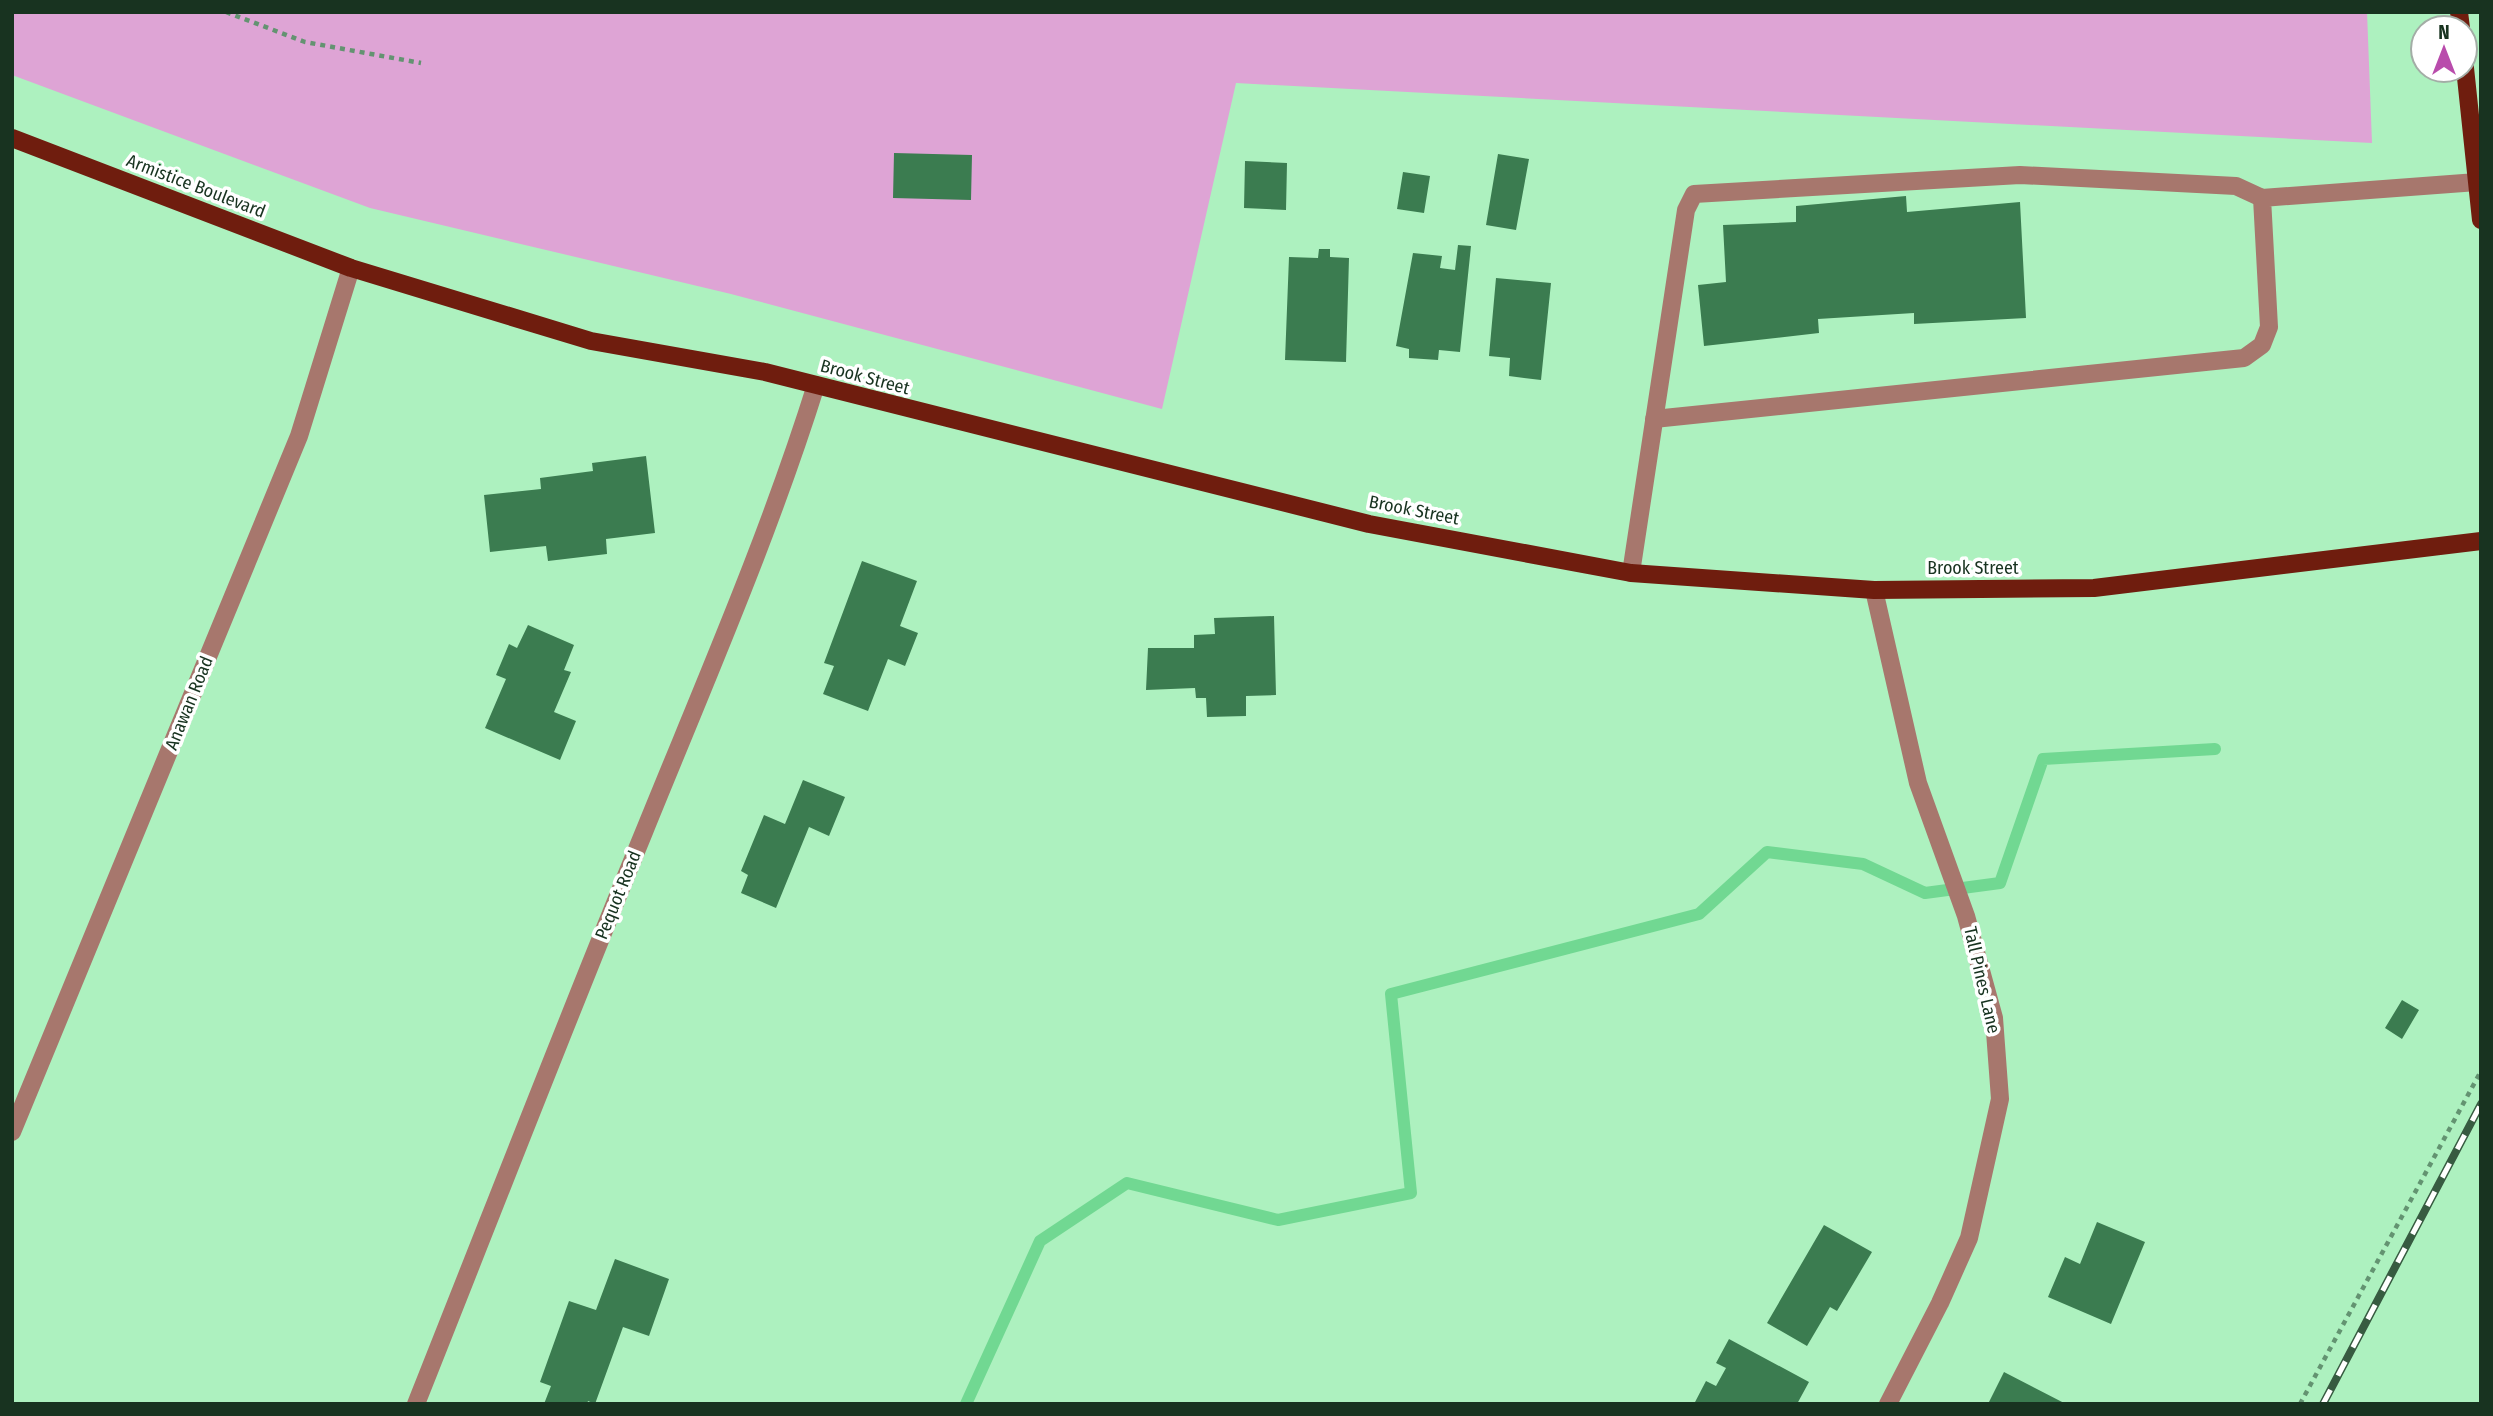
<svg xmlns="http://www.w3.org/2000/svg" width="2493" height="1416" font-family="'Fira Sans Condensed',sans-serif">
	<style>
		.green { fill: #dea4d5 }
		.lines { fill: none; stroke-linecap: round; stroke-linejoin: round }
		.stream { stroke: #71d892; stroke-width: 12 }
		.building { fill: #3b7c50 }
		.path { stroke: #639371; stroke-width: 4.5; stroke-dasharray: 5 5; stroke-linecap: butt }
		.minor { stroke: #a7776d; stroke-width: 18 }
		.major { stroke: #6f1d0e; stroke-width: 18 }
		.rail-casing { stroke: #375b41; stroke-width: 8 }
		.rail { stroke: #fff; stroke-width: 5; stroke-dasharray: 16; stroke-linecap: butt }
		.labels { text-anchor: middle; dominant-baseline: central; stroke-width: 7; stroke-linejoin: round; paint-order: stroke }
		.street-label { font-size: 18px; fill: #183320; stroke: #fff }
	</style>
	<rect width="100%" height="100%" fill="#adf1bf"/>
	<path class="green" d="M12,12h2355l5,131 -1136,-60 -74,326 -431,-115 -361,-86 -358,-133z"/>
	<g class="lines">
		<path class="stream" d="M966,1404l74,-163 87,-58 151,37 133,-27 -20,-199 308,-80 68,-62 96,12 62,29 75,-10 43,-124 172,-10"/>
	</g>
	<path class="building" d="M894,153l78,2 -1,45 -78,-2z
		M1498,154l31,5 -13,71 -30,-5z
		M1245,161l42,2 -1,47 -42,-2z
		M1403,172l27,4 -6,37 -27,-4z
		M1906,196l1,16 113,-10 6,116 -112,6v-11l-96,6 1,14 -115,13 -6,-61 28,-3 -3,-57 73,-3v-16z
		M1458,245l13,1 -11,106 -21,-2 -1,10 -29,-2v-9l-13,-3 17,-93 29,3 -2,12 15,2z
		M1319,249h11v8l19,1 -3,104 -61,-2 4,-103 29,1z
		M1496,278l55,5 -10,97 -32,-4 1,-18 -21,-2z
		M646,456l9,77 -49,6 1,15 -59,7 -2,-15 -56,6 -6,-57 57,-6 -1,-11 53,-7 -1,-8z
		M862,561l55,20 -17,45 18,7 -13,33 -17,-7 -20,52 -45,-17 11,-28 -10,-3z
		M1274,616l2,79 -30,1v20l-39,1 -1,-19h-10l-1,-10 -49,2 2,-42h46v-13l21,-1 -1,-16z
		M528,625l46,20 -10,25 7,2 -17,40 22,9 -16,39 -75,-32 21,-49 -10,-4 13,-31 8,4z
		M803,780l42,17 -16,39 -20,-9 -33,81 -35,-15 7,-18 -7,-4 23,-56 21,9z
		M2402,1000l17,10 -17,29 -17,-11z
		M2097,1222l48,20 -34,82 -63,-27 17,-40 15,7z
		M1824,1225l48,27 -35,59 -7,-4 -23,39 -40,-23z
		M615,1259l54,20 -20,57 -26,-9 -28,77 -7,-3 -1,3h-43l7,-18 -11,-4 29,-81 27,9z
		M1729,1339l80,43 -12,22h-103l12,-23 10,5 10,-18 -10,-5z
		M2004,1372l62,32h-78z"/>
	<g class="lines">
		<path class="path" d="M226,12l79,30 116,21
			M2300,1404l181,-333"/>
		<path class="minor" d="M2262,198l215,-16
			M1631,573l55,-363 8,-16 326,-19 216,11 26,12 7,129 -7,18 -18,13 -590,61
			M1874,590l44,193 48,133 28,102 6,81 -31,139 -29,65 -52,101
			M12,1132l287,-696 52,-168
			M416,1404c76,-191 150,-382 228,-572 60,-148 124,-294 172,-447"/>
		<path class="major" d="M2459,12l2,16
			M2465,68l16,152
			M12,138l339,130 240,73 174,31 604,152 262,49 243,17 220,-2 387,-47"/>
		<g class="rail-casing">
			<path id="rail" d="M2323,1404l158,-300"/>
		</g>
		<use href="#rail" class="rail"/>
	</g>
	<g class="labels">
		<g class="street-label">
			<text transform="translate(196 186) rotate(21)">Armistice Boulevard</text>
			<text transform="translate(865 377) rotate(15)">Brook Street</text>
			<text transform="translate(1414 510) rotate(11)">Brook Street</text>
			<text x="1973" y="568">Brook Street</text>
			<text transform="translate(189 703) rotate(-68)">Anawan Road</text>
			<text transform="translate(618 895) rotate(-68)">Pequot Road</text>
			<text transform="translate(1982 980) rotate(77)">Tall Pines Lane</text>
		</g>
	</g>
	<rect width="2493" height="1416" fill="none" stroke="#183320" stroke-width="28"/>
	<g transform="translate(2444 49)"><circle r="33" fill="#ffffff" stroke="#a3ada6" stroke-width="2"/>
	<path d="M0-5L12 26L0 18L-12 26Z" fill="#b94cac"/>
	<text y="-10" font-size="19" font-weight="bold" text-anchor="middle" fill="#183320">N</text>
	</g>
</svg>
